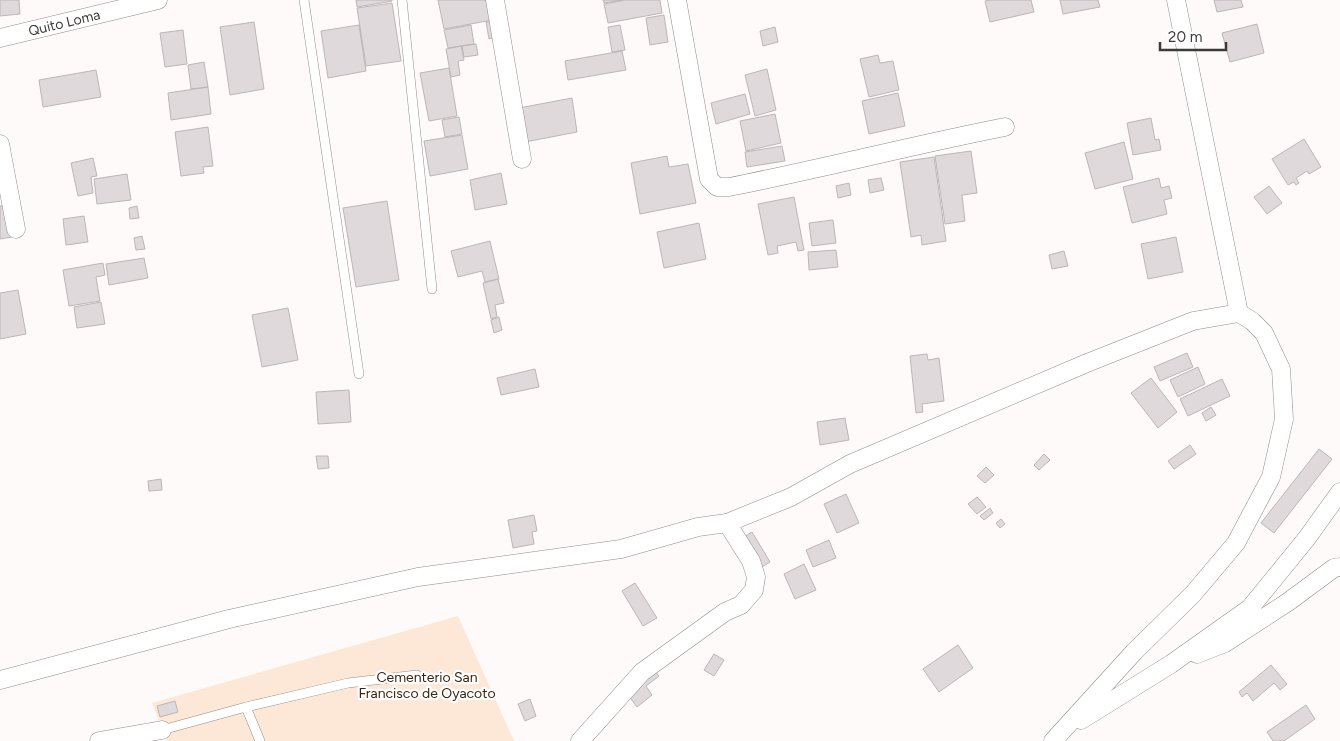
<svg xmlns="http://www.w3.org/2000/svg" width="1340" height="741" font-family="Figtree,sans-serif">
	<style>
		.green { fill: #fde8d7 }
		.building { fill: #dfd9db; stroke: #bcb6b8 }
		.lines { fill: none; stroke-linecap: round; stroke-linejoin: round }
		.service-casing { stroke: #928c8c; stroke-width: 10 }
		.minor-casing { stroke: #928c8c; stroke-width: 19 }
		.service { stroke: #fff; stroke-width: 9 }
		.minor { stroke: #fff; stroke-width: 18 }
		.labels { text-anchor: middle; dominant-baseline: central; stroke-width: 4.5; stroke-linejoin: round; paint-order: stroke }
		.street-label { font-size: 14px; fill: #3d3a3a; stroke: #fff }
		.park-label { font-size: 14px; fill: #3b230f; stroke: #fff }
	</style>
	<rect width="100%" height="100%" fill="#fefafa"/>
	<path class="green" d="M458,616l56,125h-347l-15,-38z"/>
	<path class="building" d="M0,0h19l1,14 -20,2z
		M356,0h36v1l-35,6z
		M438,0h51l3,20 -48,9z
		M603,0h20l-19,3z
		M625,0h35l2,13 -54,10 -4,-19z
		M990,0h41l3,12 -44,10 -5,-21z
		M1060,0h38l2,7 -37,7z
		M1214,0h27l2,7 -26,5z
		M392,3l9,58 -35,5 -9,-58z
		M664,15l4,27 -18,3 -4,-27z
		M494,21l3,16 -8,2 -3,-17z
		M254,22l10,67 -34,6 -10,-68z
		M1257,24l7,29 -34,9 -8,-29z
		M359,25l7,46 -38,7 -7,-47z
		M471,25l3,19 -26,4 -4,-18z
		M620,25l5,25 -13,2 -4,-25z
		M775,27l3,15 -15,4 -3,-15z
		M183,30l4,34 -22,3 -5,-34z
		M476,44l2,11 -14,2 -2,-11z
		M461,46l3,14 -6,1 2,14 -9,2 -5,-28z
		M622,51l4,19 -58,10 -3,-19z
		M878,55l2,8 13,-2 6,29 -30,7 -9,-38z
		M204,62l4,25 -17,2 -3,-24z
		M449,68l8,48 -28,5 -9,-48z
		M767,69l9,41 -21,6 -10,-41z
		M96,70l5,27 -58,10 -4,-27z
		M208,87l3,27 -40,6 -3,-27z
		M898,93l7,33 -36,8 -7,-33z
		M745,94l5,20 -34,10 -5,-21z
		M572,98l5,34 -52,10 -6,-34z
		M775,114l6,29 -35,8 -6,-30z
		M459,117l3,17 -17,3 -3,-17z
		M1151,118l4,22 4,-1 2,11 -28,5 -6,-32z
		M208,127l5,39 -10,1 1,6 -23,3 -6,-44z
		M462,135l6,34 -38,7 -6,-35z
		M1304,139l17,28 -12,7 -2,-3 -11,7 3,5 -3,2 -2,-3 -6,3 -16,-26z
		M1124,142l9,37 -38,10 -10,-36z
		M782,146l3,15 -38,6 -2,-15z
		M971,151l6,42 -15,2 3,26 -20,3 -10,-68z
		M667,156l2,11 19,-3 8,39 -56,11 -9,-51z
		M934,157l12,84 -24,4 -1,-10 -10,2 -11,-75z
		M93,158l4,18 -6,1 2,16 -15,3 -7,-33z
		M501,173l6,31 -32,6 -5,-30z
		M127,174l4,26 -34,4 -3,-25z
		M881,178l3,12 -14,3 -2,-13z
		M1159,178l2,10 8,-2 3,12 -8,2 3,14 -35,9 -9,-36z
		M849,183l2,12 -13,3 -2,-12z
		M1269,186l13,17 -15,11 -13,-17z
		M794,197l10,53 -6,1 -2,-9 -19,4 1,7 -10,2 -10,-51z
		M387,201l12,79 -43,7 -13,-79z
		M6,205l6,32 -12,2v-33z
		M137,206l2,12 -9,1 -1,-11z
		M84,216l4,26 -22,3 -3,-26z
		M833,220l3,23 -24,3 -3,-23z
		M699,223l7,36 -42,9 -7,-36z
		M142,236l3,13 -9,1 -2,-12z
		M1176,237l7,35 -35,7 -7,-35z
		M490,241l9,38 -14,3 -3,-11 -24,6 -7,-26z
		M836,250l2,17 -29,3 -1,-18z
		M1064,251l4,15 -16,3 -3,-14z
		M144,258l4,20 -39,7 -3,-21z
		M103,263l2,12 -9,2 4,24 -31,5 -6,-36z
		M498,279l6,24 -9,2 2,12 -6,2 -8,-36z
		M18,290l8,44 -26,5v-46z
		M101,302l4,22 -28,4 -3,-21z
		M288,308l10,52 -36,7 -10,-52z
		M499,317l3,13 -8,3 -3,-13z
		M1187,353l6,14 -33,14 -6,-14z
		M927,354l1,6 11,-2 5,43 -22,3 1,8 -7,1 -6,-57z
		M1198,367l7,17 -27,13 -8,-17z
		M535,369l4,18 -38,8 -4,-17z
		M1151,378l26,34 -19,16 -27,-35z
		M1222,379l8,17 -42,20 -8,-17z
		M349,390l2,32 -33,2 -2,-32z
		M1211,407l5,8 -10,6 -4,-8z
		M845,418l4,22 -29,5 -3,-23z
		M1190,445l6,9 -22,15 -6,-8z
		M1319,449l13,10 -58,74 -13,-10z
		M1044,454l6,6 -11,10 -5,-5z
		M316,456h12l1,12 -11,1z
		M986,467l8,8 -9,8 -8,-7z
		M161,479l1,11 -13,1 -1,-10z
		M846,494l13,29 -22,10 -13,-29z
		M977,497l9,10 -9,7 -9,-10z
		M990,508l3,5 -9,7 -4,-4z
		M534,515l3,16 -5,1 2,12 -21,4 -5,-28z
		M1001,519l4,5 -5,4 -4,-5z
		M752,532l18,30 -8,5 -18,-30z
		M829,540l7,18 -23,9 -7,-17z
		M804,564l12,26 -21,9 -11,-25z
		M635,583l22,35 -14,8 -21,-35z
		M958,645l15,23 -34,24 -16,-23z
		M714,654l10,6 -10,16 -10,-6z
		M1271,665l16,19 -7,6 -6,-7 -21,18 -6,-8 -5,4 -3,-5z
		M654,670l5,6 -13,10 6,9 -15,12 -12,-16z
		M530,699l6,17 -11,5 -7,-17z
		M175,701l3,11 -18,5 -3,-11z
		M1306,705l9,14 -31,22h-11l-6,-9z"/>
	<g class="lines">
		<g class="service-casing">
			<path id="service" d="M304,0l55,374
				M402,0l30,289
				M246,707l14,34
				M162,730l84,-23 102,-24 69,-8"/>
		</g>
		<g class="minor-casing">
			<g id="minor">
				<path d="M495,0l27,159"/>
				<path d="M677,0l32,179 8,8h12c92,-18 184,-42 276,-60"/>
				<path id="s1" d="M0,38l158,-38"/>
				<path d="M0,144l16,85"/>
				<path d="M1197,654l28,-11 63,-41 46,-34 6,-1"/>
				<path d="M0,680l229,-61 189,-42 203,-28 77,-22 29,-4 64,-26 59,-33 237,-101 106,-42 46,-8"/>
				<path d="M1081,720l90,-56 79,-56 57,-70 33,-46"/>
				<path d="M99,741l63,-11"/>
				<path d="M580,741l62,-69 83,-60 16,-7 13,-15 2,-13 -5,-16 -24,-38"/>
				<path d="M1053,741l81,-89 59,-58 43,-51 35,-66 13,-58 -3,-50 -17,-36 -12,-12 -13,-8 -63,-313"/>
			</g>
		</g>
		<use href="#service" class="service"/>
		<use href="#minor" class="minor"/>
	</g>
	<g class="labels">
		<g class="street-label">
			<text stroke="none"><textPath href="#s1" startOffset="66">Quito Loma</textPath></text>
		</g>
		<g class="park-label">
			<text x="427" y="677">Cementerio San<tspan x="427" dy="16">Francisco de Oyacoto</tspan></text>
		</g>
	</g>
	<path d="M1160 42v8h66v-8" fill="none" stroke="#3d3a3a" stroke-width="2.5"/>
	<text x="1168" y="42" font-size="15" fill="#3d3a3a" stroke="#ffffff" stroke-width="4" paint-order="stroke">20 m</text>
</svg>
